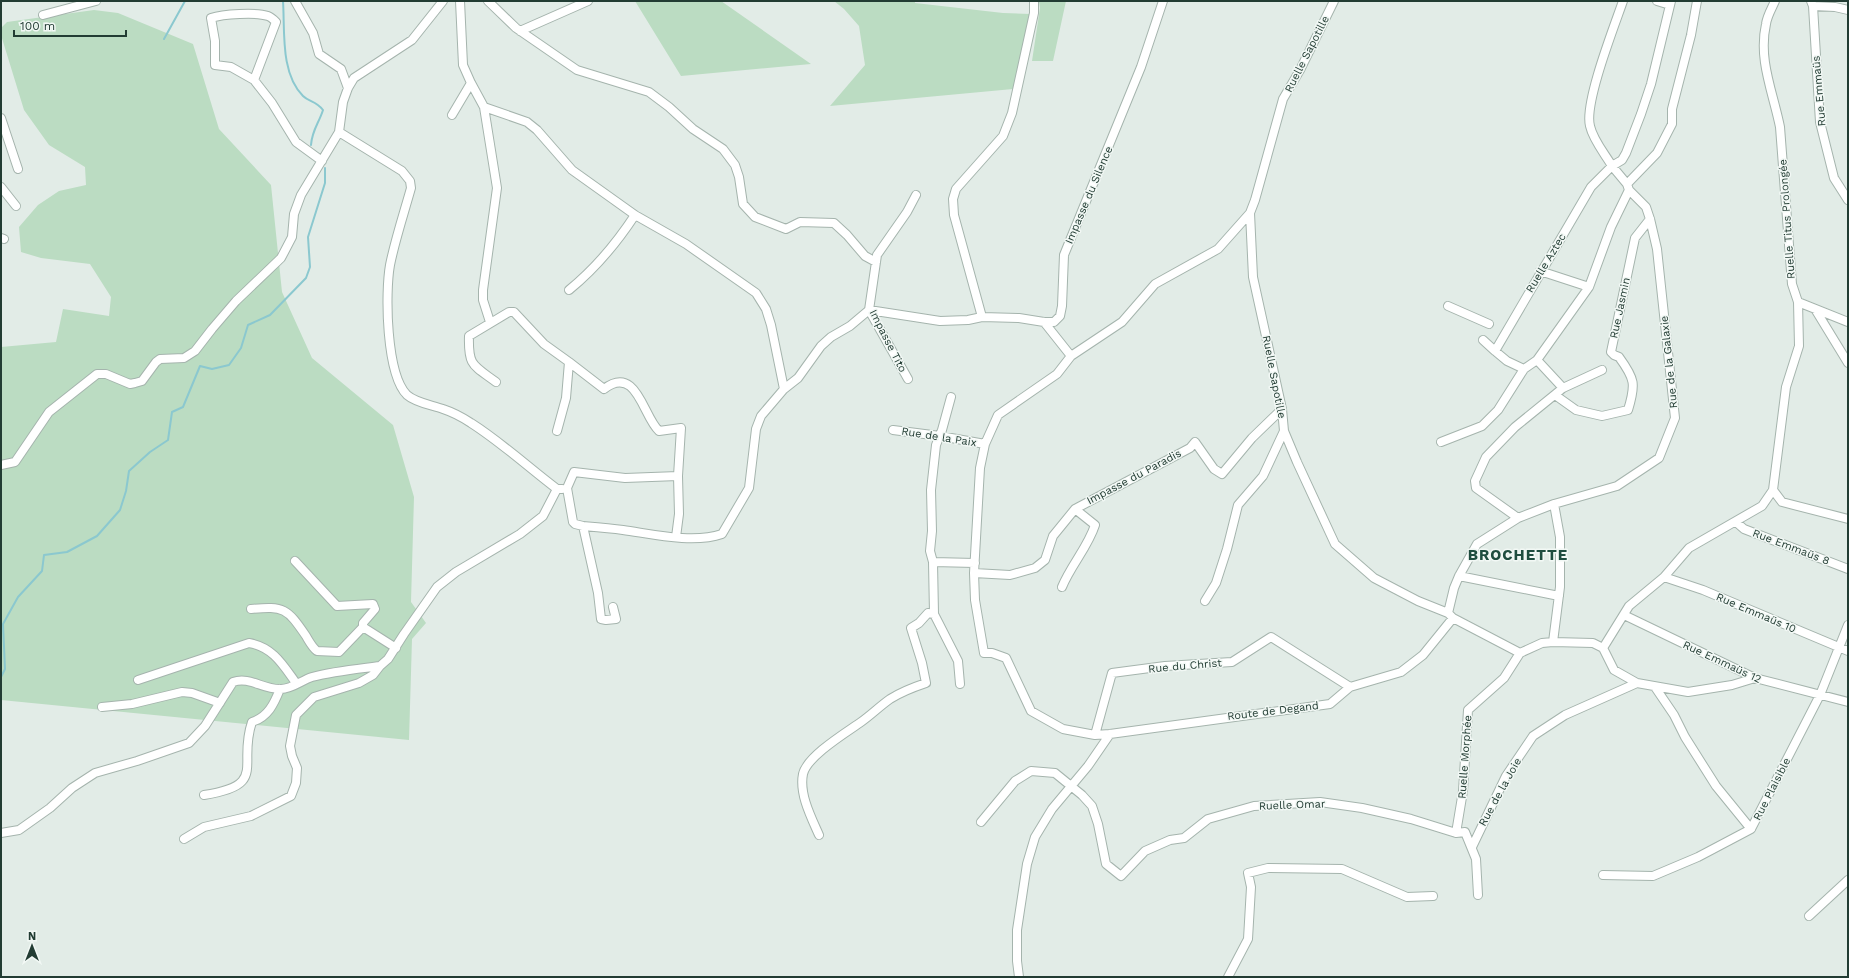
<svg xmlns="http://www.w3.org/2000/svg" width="1849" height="978" font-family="'Work Sans',sans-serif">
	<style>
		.green { fill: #bbdcc2 }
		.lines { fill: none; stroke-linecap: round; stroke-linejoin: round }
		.stream { stroke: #8bc8cf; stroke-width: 2 }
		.street-casing { stroke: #a5b4ad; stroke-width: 10 }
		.street { stroke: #fff; stroke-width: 8 }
		.labels { text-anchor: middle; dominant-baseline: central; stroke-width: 3; stroke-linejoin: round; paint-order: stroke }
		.street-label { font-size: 11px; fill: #223c33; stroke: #f2f8f5 }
		.district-label { font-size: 15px; font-weight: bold; letter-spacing: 1px; fill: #1f4d3f; stroke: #f2f8f5 }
	</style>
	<rect width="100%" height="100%" fill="#e2ece7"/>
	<path class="green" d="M635,1h86l90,63 -130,12z
		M834,1h81v2l88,10 27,1 -17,75 -183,17 35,-41 -6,-39 -15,-17z
		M1039,1h27l-13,60h-21l8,-53z
		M94,10l24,3 75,31 26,85 52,56 11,107 30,66 81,67 21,72 -3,105 15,21 -14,16 -3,101 -408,-40v-353l55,-5 7,-33 46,7 2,-19 -21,-33 -49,-6 -20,-6 -2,-25 19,-22 21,-14 27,-6 -1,-18 -36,-22 -25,-35 -23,-75v-7l6,-6z"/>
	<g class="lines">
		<path class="stream" d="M283,1c2,29 -3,72 20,95 6,6 13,5 20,14 -4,13 -11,20 -12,35
			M164,39l21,-38
			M1,677l4,-8 -2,-45 15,-27 24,-26 2,-16 23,-3 30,-16 23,-26 6,-19 3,-20 21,-19 18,-12 4,-28 11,-5 17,-41 12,3 17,-4 12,-17 7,-23 22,-10 36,-37 4,-11 -2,-30 17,-54v-15"/>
		<g class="street-casing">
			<path id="street" d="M295,1l18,32 6,21 22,15 7,19
				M460,1l3,64 8,18 13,24 13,81 -14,102v10l7,22
				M488,1l28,27 61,42 72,22 20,15 24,22 30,20 12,16 4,12 4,27 12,13 31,12 14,-7 34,1 13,12 18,21 11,6
				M1334,1l-34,69 -17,29 -28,101 -5,13 3,64 29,132 2,22 13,31 38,82 39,34 44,23 30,12 5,5 67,35
				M1623,1c-9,26 -39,102 -33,125 3,14 15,28 22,40l10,-6 4,-7 15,-39 10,-30 20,-83
				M1657,1l13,4
				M1811,1l2,5 7,116 14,56 14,22
				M1813,6l22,1 13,3
				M43,15l53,-14
				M520,31l68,-30
				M254,80l22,-58c-2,-2 -5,-5 -8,-6 -12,-4 -45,-2 -57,2l4,23v24l16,2 23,13 18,23 24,39 26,19
				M484,107l43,15 10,8 35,40 63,45 51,29 70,49 10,16 5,16 13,64
				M452,115l19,-32
				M1,118l17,51
				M339,132l63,39 8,10 1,7c-7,25 -16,52 -21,77 -5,28 -4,109 17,130 9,8 25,10 36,14 9,3 19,8 28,14 30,19 57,44 86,66h5
				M1627,184l30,-31 15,-29v-15l19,-74 6,-34
				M1,187l15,19
				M1250,213l-32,36 -63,35 -33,38 -51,34 -14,18 -59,41 -13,29 -5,24 -6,105 1,27 9,53h8l14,5 25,53 32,18 32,6 15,-1 220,-30 20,-17 51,-15 22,-17 30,-37
				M1,238l3,1
				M1540,271l49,16
				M569,290c27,-22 47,-46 66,-75
				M1798,302l50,20
				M1448,306l41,18
				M1815,309l33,54
				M982,317l-28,-102 -1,-16 3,-10 47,-53 9,-23 22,-100v-12
				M1044,322l27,34
				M1495,351l12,10 17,8
				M1537,360l26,28
				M569,362l35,27c33,-25 39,28 55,42l22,-3 -3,48 1,38 -3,23
				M908,379l-39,-69 8,-55 30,-43 9,-17
				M496,382c-23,-17 -28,-16 -27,-46l40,-24h5l30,32 25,18 -3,36 -9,33
				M1555,395l21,15 26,6 26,-6c8,-26 7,-31 -9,-53l-5,-2 -3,-3 24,-114 15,-19
				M951,397l-9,33 -6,15 -5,45 1,41 -2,20 3,11 1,52 24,47 2,23
				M893,430l47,6 45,8
				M1441,442l41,-16 16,-16 26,-41 13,-9 52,-73 22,-60 18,-37
				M1,465l14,-3 34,-50 48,-38h9l24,10 5,-1 7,-2 14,-19 4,-3 24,-1 11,-7 17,-22 24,-28 45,-43 11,-21 2,-23 7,-19 38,-63 4,-30 5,-14 6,-10 58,-38 31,-39
				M678,476l-53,2 -51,-6 -7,16 6,34 2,2 8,2c13,1 27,2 40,4 29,4 70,14 99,4l27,-46 7,-59 5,-13 23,-27 14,-11 23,-32 10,-9 19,-11 19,-16 71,11 28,-1 14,-3 37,1 25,4h10l6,-6 2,-10 2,-51 77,-188 22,-66
				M1773,490l9,12 66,17
				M1518,518l-42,-30 -1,-7 11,-24 29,-30 48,-39 39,-18
				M1736,522l8,7 104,40
				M583,526l15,67 3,26 5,1 10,-1 -3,-12
				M295,561l42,45 36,-2 2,5 -12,14v4
				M933,562l42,1
				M974,573l36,2 25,-7 10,-8 8,-24 22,-27 115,-61 5,-6 19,27 8,5 30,-36 30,-29
				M1459,576l100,20
				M1664,577l39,13 145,61
				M1062,587c9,-22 26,-40 33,-62l-20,-16
				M1205,601l11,-18 11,-34 11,-44 25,-29 21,-45
				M251,609c33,-3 36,-1 55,27 3,5 6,11 11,15l22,1 24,-25 33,21
				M1448,613l6,-25 5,-12 18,-32 41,-26 36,-14 63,-18 42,-28 16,-40 -18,-169 -7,-30 -4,-12 -17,-17 -2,-6 -15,-18 -21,21 -96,164 -12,-11
				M1624,615l131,63 93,24
				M1553,642l7,-55v-50l-6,-33
				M1603,648l26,-42 35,-29 25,-29 73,-42 11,-16 13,-103 13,-41 -1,-44 -6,-18 -12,-157c-7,-35 -22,-67 -14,-103 1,-8 6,-16 9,-23
				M1520,653l22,-10 11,-1 40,1 10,5 11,22 23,13 51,9 44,-7 23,-7
				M138,680l111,-37c24,4 34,22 47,40
				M1655,687l19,28 11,22 31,49 35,43
				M102,707l30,-3 50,-12 10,1 28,10
				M1095,735l17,-62 53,-7 67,-4 39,-25 79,50
				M204,795c65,-10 33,-30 48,-73 16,-5 22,-18 28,-33
				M981,822l34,-41 16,-10 24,2 27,22 10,11 6,18 8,40 15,12 24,-25 25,-11 14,-2 24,-19 46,-13 66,-4 42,6 49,11 45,14 9,-1 11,27 2,36
				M1,833l18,-3 31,-22 22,-20 23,-15 42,-12 52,-18 16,-17 28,-44c17,-6 30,8 48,7 11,0 21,-9 31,-12 22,-6 45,-8 68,-11l8,-7 16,-25 33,-47 19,-15 64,-38 23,-18 14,-27
				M1456,833l7,-42 5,-81 36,-32 16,-25
				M819,835c-8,-18 -20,-41 -16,-61 4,-18 44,-42 58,-52 10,-7 19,-16 29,-23 11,-7 24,-12 36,-16l-4,-20 -11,-35 8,-5 9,-10 6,1
				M184,839l20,-12 47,-11 40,-20 5,-13 1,-15 -5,-12 -2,-10 6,-31 18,-18 45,-14 14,-8 7,-9
				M1472,847l34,-71 27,-40 32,-21 72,-32
				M1603,875l50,1 45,-19 53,-28 69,-134 28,-70
				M1809,916l39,-36
				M1019,977l-2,-16v-31l10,-66 8,-27 17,-28 36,-43 22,-32
				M1228,977l20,-38 3,-52 -3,-14 20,-5 74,1 65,28 26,-1"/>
		</g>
		<use href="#street" class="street"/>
	</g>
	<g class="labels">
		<g class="street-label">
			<text transform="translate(1307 54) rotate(-63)">Ruelle Sapotille</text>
			<text transform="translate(1819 91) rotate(-95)">Rue Emmaüs</text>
			<text transform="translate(1089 195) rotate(-67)">Impasse du Silence</text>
			<text transform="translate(1787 219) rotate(-94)">Ruelle Titus Prolongée</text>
			<text transform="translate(1546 263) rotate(-59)">Ruelle Aztec</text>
			<text transform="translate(1620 308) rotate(-78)">Rue Jasmin</text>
			<text transform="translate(888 341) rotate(63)">Impasse Tito</text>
			<text transform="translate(1669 362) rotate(-96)">Rue de la Galaxie</text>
			<text transform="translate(1274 377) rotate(79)">Ruelle Sapotille</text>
			<text transform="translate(939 437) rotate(9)">Rue de la Paix</text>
			<text transform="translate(1134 477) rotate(-28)">Impasse du Paradis</text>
			<text transform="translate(1791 547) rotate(21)">Rue Emmaüs 8</text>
			<text transform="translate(1756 613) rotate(23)">Rue Emmaüs 10</text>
			<text transform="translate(1722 662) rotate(25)">Rue Emmaüs 12</text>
			<text transform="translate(1185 666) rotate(-5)">Rue du Christ</text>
			<text transform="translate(1273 711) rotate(-7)">Route de Degand</text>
			<text transform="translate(1465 757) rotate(-86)">Ruelle Morphée</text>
			<text transform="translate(1772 789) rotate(-63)">Rue Plaisible</text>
			<text transform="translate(1500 792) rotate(-61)">Rue de la Joie</text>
			<text transform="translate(1292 805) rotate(-2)">Ruelle Omar</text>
		</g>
		<g class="district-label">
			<text x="1518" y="555">BROCHETTE</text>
		</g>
	</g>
	<rect width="1849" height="978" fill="none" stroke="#223c33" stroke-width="4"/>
	<g transform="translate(32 946)" stroke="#f2f8f5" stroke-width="3" paint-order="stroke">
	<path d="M0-3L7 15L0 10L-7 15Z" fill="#223c33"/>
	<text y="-6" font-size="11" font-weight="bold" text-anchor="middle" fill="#223c33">N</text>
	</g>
	<path d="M14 30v6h112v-6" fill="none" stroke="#223c33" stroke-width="2"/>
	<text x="20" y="30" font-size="12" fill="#223c33" stroke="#f2f8f5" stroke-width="3" paint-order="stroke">100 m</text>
</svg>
